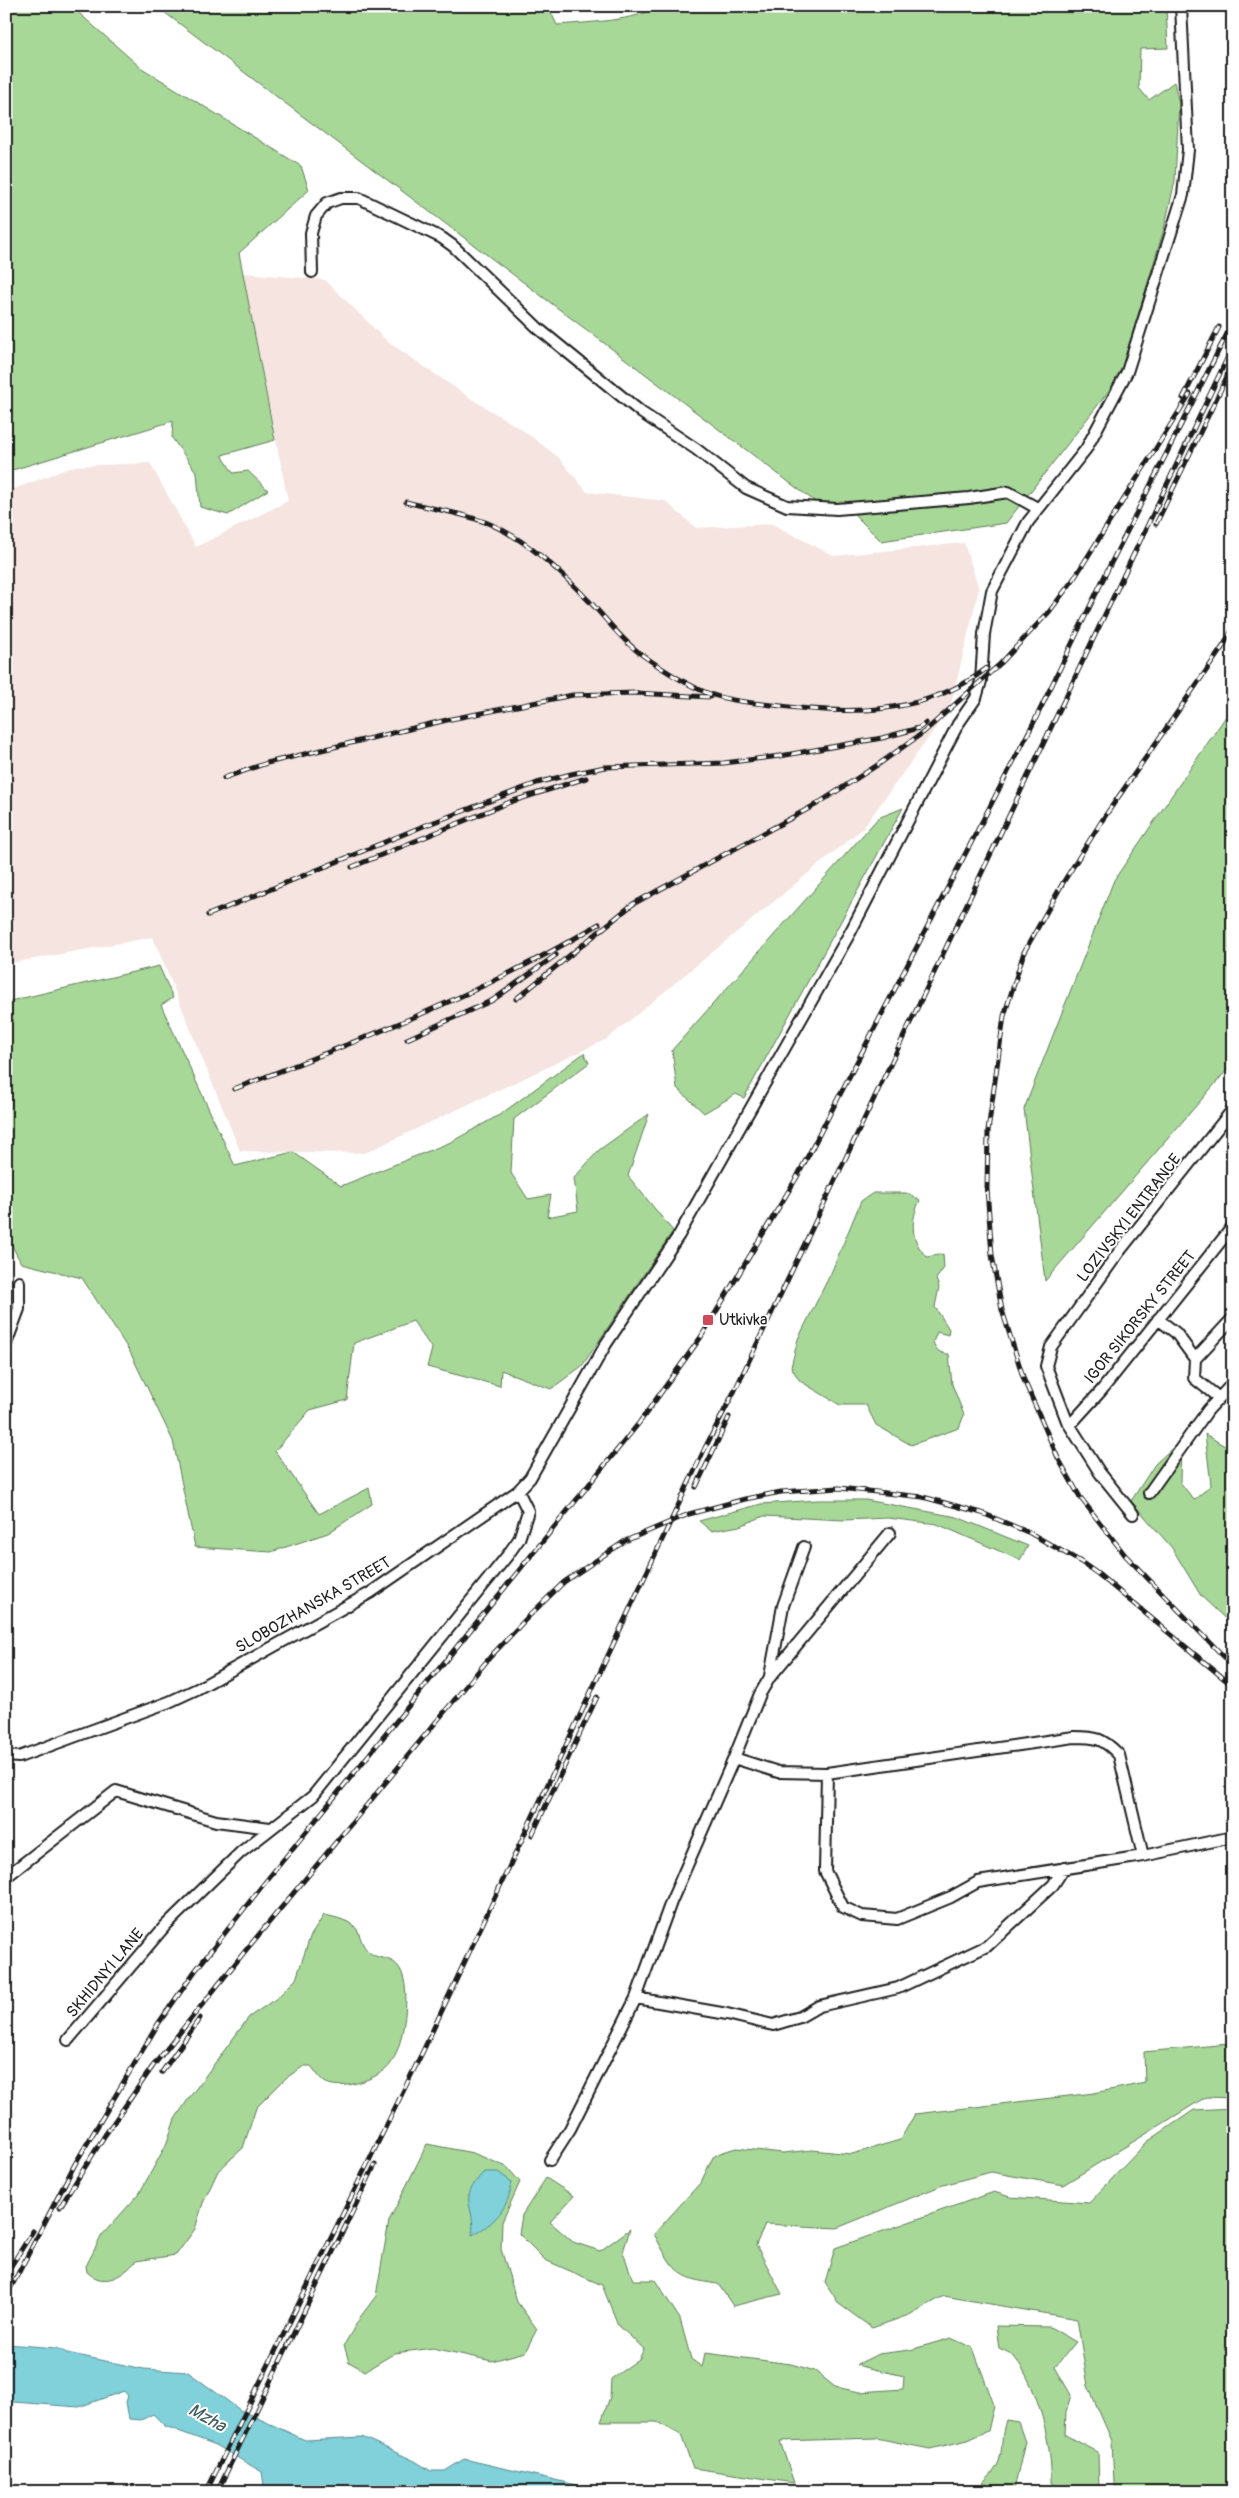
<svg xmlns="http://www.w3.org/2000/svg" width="1239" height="2498" font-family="Pangolin,sans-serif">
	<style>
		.built { fill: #f5e4e0 }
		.green { fill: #a7d898; stroke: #627a5a }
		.water { fill: #80d1da; stroke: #58898e }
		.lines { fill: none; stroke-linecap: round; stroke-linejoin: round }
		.minor-casing { stroke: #1c1c1c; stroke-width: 14 }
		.minor { stroke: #fff; stroke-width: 10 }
		.rail-casing { stroke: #1c1c1c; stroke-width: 5 }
		.rail { stroke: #fff; stroke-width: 3; stroke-dasharray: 9; stroke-linecap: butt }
		.poi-dot { fill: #d1495b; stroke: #fff; stroke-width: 2 }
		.labels { text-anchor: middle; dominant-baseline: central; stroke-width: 4; stroke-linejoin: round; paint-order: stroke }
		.street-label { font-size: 16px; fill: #1c1c1c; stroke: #fff }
		.poi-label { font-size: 16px; fill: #1c1c1c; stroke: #fff; text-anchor: start }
		.water-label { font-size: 18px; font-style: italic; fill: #3f5b5e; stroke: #fff }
	</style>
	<rect width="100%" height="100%" fill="#fff"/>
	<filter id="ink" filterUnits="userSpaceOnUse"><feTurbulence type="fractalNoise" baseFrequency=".02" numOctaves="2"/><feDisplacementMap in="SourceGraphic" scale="10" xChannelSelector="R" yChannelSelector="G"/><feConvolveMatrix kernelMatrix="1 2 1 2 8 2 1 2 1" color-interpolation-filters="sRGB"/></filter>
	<g filter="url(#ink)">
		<path class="built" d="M243,273l82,7 63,62 82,56 51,31 37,28 29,35 78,9 31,27 76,-4 62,32 130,-13 15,46 -29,119 -87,120 -256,211 -242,114 -125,-2 -87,-214 -147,27v-472l69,-26 75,-3 46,84 92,-46z"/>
		<path class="green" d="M6,6h65l69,61 161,99 8,24 -70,63 36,187 -53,15 11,18 15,-2 20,19 -40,25 -28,-8 -3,-34 -25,-35 1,-17 -167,51z
			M156,6h392l9,19c21,-2 86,-4 99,-19h510l2,42 -28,1 -1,39 10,12 25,-18 5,21 -4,78 -11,48 -45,149 -113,145 -125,18 -29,-29 -22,1z
			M1233,706v357l-188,218 -21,-172 90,-229z
			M903,808l-159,290 -8,-4 -32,19 -27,-25 -5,-38 206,-232z
			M159,966l14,32 -12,7 74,161 58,-14 48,34 110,-44 50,-28 83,-61 5,10 -75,56 -3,54 17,26 23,-4 -4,22 31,-6 -4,-33 25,-28 50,-36 -21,62 45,55 -91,135 -31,23 -50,-19 -1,16 -73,-19 5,-18 -19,-28 -59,22 -7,57 -37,10 -35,41 44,63 50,-26 3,16 -44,29 -57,19 -76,-5 -22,-106 -43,-89 -48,-74 -61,-15 -15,-29v-232z
			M873,1193h33l14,7c-10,21 -10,40 7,57l16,-3 1,14 -8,11 3,8 -4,20 14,22 -1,6 -11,-3 -4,10c3,8 7,12 16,12l3,30 12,31 -5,13 -48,17 -35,-20 -10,-20h-26l-40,-24 -9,-14 7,-28 33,-66 30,-72z
			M1205,1434l28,17v175l-32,-30 -29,-48 -41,-47 24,-37 26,-24 -1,42 14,18 17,-15z
			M818,1500h48l91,17 71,29 -8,14 -83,-36 -49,-6 -44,2 -80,-4 -24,10 -29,5 -12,-10 62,-17z
			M324,1915c11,2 29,6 34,16 3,8 4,14 10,20 9,10 24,4 32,18 12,20 4,77 -10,96 -11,14 -52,28 -67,16 -4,-4 -8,-10 -12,-15h-7l-18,12 -30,30 -13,40 -25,23 -15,32 -8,26 -19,26 -40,6c-13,15 -32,27 -49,11l-1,-6 16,-31 37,-41 27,-49 9,-26 14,-21 60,-81 28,-19 19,-19 14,-42z
			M1228,2044l5,2v52l-27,-1 -143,88 -72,-13 -48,13 -106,43 -72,-4 -9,21 26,49 -49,12 -15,-22c-42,-5 -45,-15 -64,-50l47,-52 12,-25 7,-4 16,-5 47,5 29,-3 40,4 48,-14 15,-26 179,-21 51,-10 -1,-31z
			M1233,2108v384h-115l-4,-9 -2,-42 -24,-55 -11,-67 -133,-23 -35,19 -37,13 -33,-24 -14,-22 10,-34 159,-56 16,5 79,6 58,-61 47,-32z
			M427,2144l46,9 34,14 13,15 -18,40 -1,27 16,53 20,27 -12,23 -33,9 -59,-13 -38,5 -30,18 -16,-9 -5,-17 17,-29 15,-20 13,-75z
			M546,2178l28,18 -24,26 23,20 27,9 30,-22 -7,23 10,28h22l25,39 11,40 11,8 3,-14 86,11 24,7 20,16 25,5 43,-3 1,-13 -48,-11 22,-11 32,-4 41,-12 22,10 21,57 -6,26 -20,9 -38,9 -54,-11 -96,3 14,42 -101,-15 -12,-33 -24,-13h-56l9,-25 1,-18 28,-20 5,-10 -26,-24 -16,-40 -57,-25 -26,-26 3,-19z
			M996,2326l54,1 26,15 -21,25 16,28 -5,17 -1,23 33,17 1,40h-32l-16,-9c2,-35 -13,-97 -36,-125 -3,-5 -11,-7 -16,-10z
			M1006,2420l12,2 7,20 -11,48 -12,1 -19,-8c26,-24 14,-34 23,-63z"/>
		<path class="water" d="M484,2172h14l14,10c-3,25 -16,41 -40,53 5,-30 -17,-33 12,-63z
			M6,2344l51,4 10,5 77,16 44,3 52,38 65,30 57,-3 53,24 16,10h14l19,-12 143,33h-342l-3,-20 -46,-27 -51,-19 -12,-12 -12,6 -12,-1 -3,-17 2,-6 -4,-5 -45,16 -66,-5 -7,-5z"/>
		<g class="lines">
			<g class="minor-casing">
				<path id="minor" d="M312,272l-1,-39 5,-17 11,-13 14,-5h18l83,40 11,8 86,83 103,84 54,36 50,39 41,18 50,3 132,-11 39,-6 29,16
					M1158,1319l18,14 19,26 -1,19 25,20
					M6,1344l13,-35v-27
					M1195,1359l38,-41
					M1070,1425l31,-34 132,-165
					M1149,1493l59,-83 25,-27
					M1133,1514l-33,-41 -33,-52 -21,-55 5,-19 68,-95 114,-143
					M770,1676l13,-70 21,-59
					M6,1756l13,1 150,-55 28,-13 173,-96 148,-102 12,-13 76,-134 73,-109 172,-304 107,-207 18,-26 5,-17 3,-47 8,-43 36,-69 58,-73 41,-77 56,-177 5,-45 -7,-144
					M734,1758l44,14 49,1 -2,98 18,36 19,9 35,3 54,-22 27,-15 165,-26 90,-19
					M827,1773l247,-36c22,0 29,1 45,18l24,101
					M6,1877l110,-86 100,30 54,7
					M636,1998l91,16 46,11 27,-8 19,-11 79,-18 89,-42 66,-61 11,-17
					M68,2040l97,-114 76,-74 72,-56 194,-240 12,-17 9,-28 -10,-20
					M550,2160l20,-31 66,-131 35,-96 63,-144 26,-64 10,-17 120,-144"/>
			</g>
			<use href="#minor" class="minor"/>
			<g class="rail-casing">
				<path id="rail" d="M1183,398l36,-71
					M406,502c27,7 58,11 84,22 37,16 71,48 98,76 18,18 32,39 53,54 21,15 45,31 69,40 20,7 43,9 63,11 73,10 153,11 214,-37
					M1156,524l77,-160
					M1233,628l-9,17 -121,174 -39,62 -40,71 -20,64 -16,115 -1,58 5,66 10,55 22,70 34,78 22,39 45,58 108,111
					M224,778l43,-15 184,-44 122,-24 62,-2 75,4
					M352,867l158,-65 76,-24
					M208,915l213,-88 116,-44 34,-9 34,-7 119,-4 56,-7 102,-18 37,-10 7,-5
					M516,999l117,-95 184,-100 62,-40 45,-32 77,-69 48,-51 24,-32 117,-186
					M407,1039l86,-39 63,-45
					M234,1089c124,-48 251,-96 365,-165
					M696,1487l33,-70
					M532,1835l65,-138
					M162,2072l38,-54
					M60,2207l45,-72 48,-69 93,-116 245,-294 36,-38 37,-36 61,-41 64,-27 56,-15 36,-7 58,-4 84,9 59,16 48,20 51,29 17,12 135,112
					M6,2274l27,-43
					M6,2297l69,-133 83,-140 37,-53 67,-85 377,-463 62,-86 96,-160 238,-457 73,-151 125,-247
					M206,2492l217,-441 282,-603 30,-58 498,-1044
					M217,2492l158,-327"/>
			</g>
			<use href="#rail" class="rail"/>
		</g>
	</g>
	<rect class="poi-dot" x="702" y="1314" width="12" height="12" rx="2.5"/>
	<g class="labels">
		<g class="street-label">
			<text transform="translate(1129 1218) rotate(-52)">LOZIVSKYI ENTRANCE</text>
			<text transform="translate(1140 1317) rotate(-51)">IGOR SIKORSKY STREET</text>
			<text transform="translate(313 1605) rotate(-30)">SLOBOZHANSKA STREET</text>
			<text transform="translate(105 1973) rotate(-50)">SKHIDNYI LANE</text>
		</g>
		<g class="poi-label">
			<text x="719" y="1320">Utkivka</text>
		</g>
		<g class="water-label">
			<text transform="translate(207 2418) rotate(29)">Mzha</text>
		</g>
	</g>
	<rect width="1239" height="2498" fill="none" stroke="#fff" stroke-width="25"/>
	<rect x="12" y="12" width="1214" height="2473" fill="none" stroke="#1c1c1c" stroke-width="2" filter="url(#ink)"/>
</svg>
